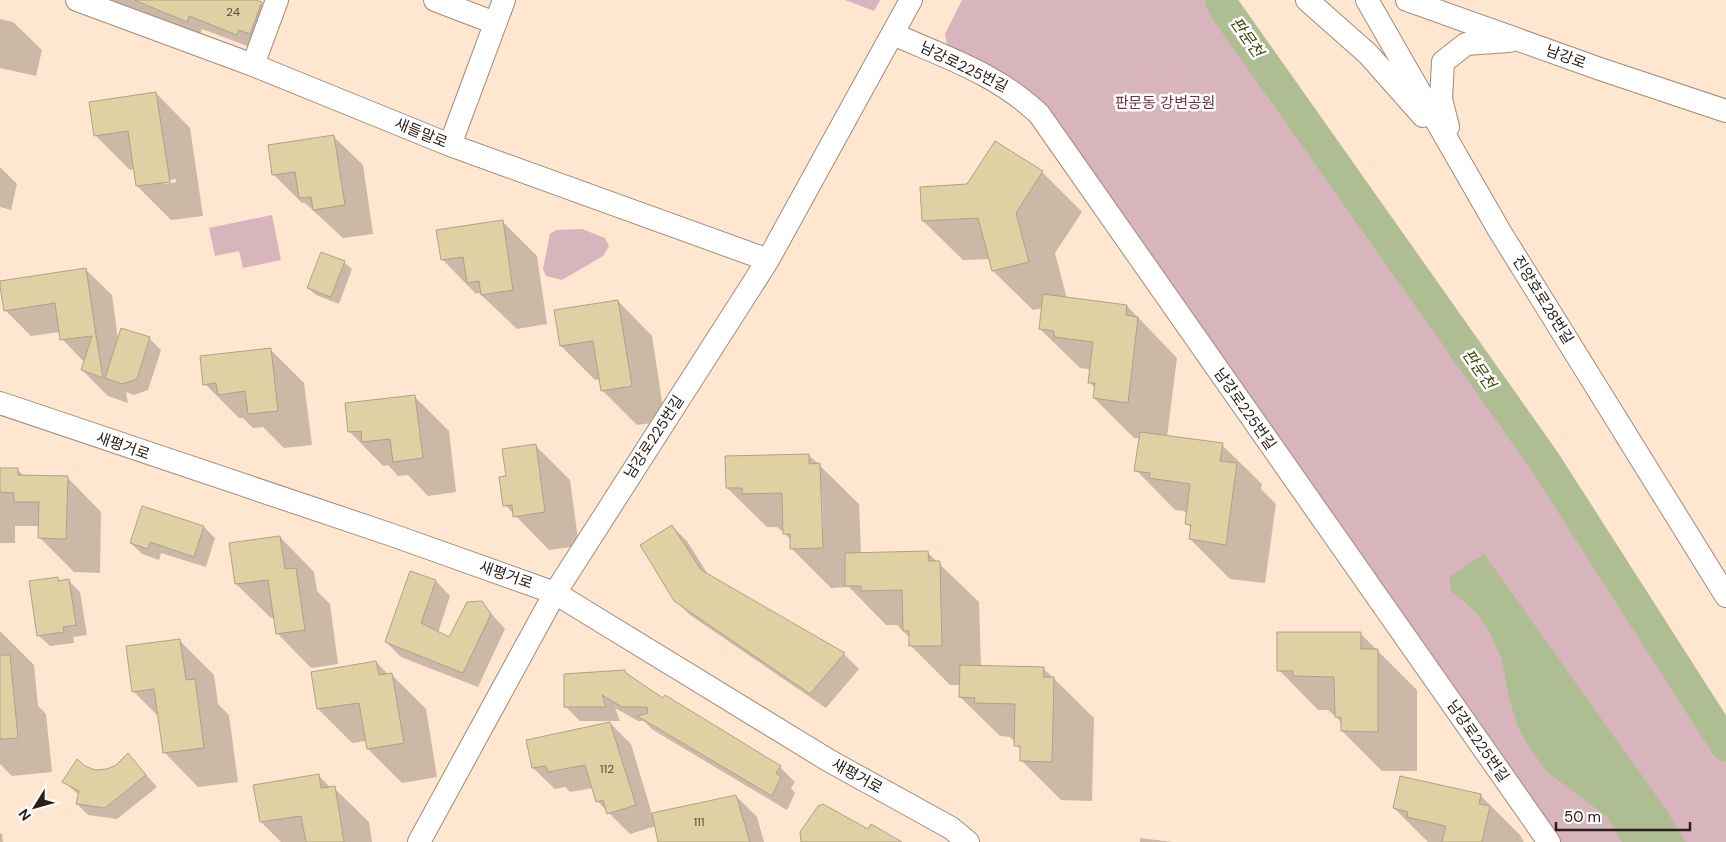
<svg xmlns="http://www.w3.org/2000/svg" width="1726" height="842" font-family="'DM Sans','Noto Sans KR',sans-serif">
	<style>
		.green { fill: #d8b4bc }
		.water { fill: #afbd92 }
		.shadow { fill: #0003; fill-rule: evenodd }
		.lines { fill: none; stroke-linecap: round; stroke-linejoin: round }
		.river { stroke: #afbd92; stroke-width: 32 }
		.building { fill: #e0d1a5; stroke: #aba388 }
		.minor-casing { stroke: #a28c78; stroke-width: 24 }
		.minor { stroke: #fff; stroke-width: 22 }
		.labels { text-anchor: middle; dominant-baseline: central; stroke-width: 5; stroke-linejoin: round; paint-order: stroke }
		.number-label { font-size: 12px; fill: #574c3c }
		.street-label { font-size: 15px; fill: #292019; stroke: #fff }
		.park-label { font-size: 15px; fill: #713244; stroke: #fff }
		.water-label { font-size: 16px; font-style: italic; fill: #384700; stroke: #fff }
	</style>
	<rect width="100%" height="100%" fill="#ffe6d1"/>
	<path class="green" d="M845,0h35l-6,11z
		M962,0h243l18,6 494,726 9,21v89h-168l-518,-737 -92,-56 -3,-15z
		M272,215l9,45 -38,8 -4,-17 -24,5 -6,-28z
		M582,229l23,9 4,8 -6,10 -41,24 -16,-4 -3,-7 7,-35 6,-4z"/>
	<path class="water" d="M1484,554l181,254 21,34h-64l-15,-25 -61,-46 -17,-24 -11,-20 -9,-29 -7,-39 -12,-26 -14,-21 -25,-21 -2,-14z"/>
	<path class="shadow" d="M107,0h145l9,4 14,13 -25,30 -48,-18 -2,5z
		M0,19l13,3 29,28 -6,26 -36,-8z
		M156,93l34,35 13,88 -32,4 -34,-34 -2,-17 -5,1 -34,-34 -5,-33zM176,179v3l-12,2v-3z
		M334,137l29,28 10,69 -30,4 -38,-35h-3l-28,-28z
		M0,167l17,17 -6,26 -11,-3z
		M1042,172l40,40 -27,41 12,46 60,7 50,52 -10,79 55,8 40,39 -1,5 15,15 -11,79 -35,-4 -40,-40 2,-10 -6,-6 1,-9 -3,-3 -9,-1 -39,-40 4,-32h-6l-40,-40 1,-10 -6,-6 2,-10 -3,-3 -8,-1 -40,-39 3,-21 -10,2 -40,-39 -3,-12 -27,1 -40,-39 45,-36z
		M502,221l35,35 10,68 -30,5 -38,-36 -3,1 -34,-35z
		M344,262l8,7 -13,35 -23,-9 -8,-7z
		M85,269l27,26 6,44 3,-10 29,10 11,11 -13,40 -14,5 -8,-3 2,11 -20,-7 -26,-26 2,-8 -22,-23 -2,-7 -29,4 -26,-26z
		M618,301l34,35 13,85 -28,4 -35,-35 -1,-11 -6,1 -34,-34 -5,-35z
		M270,349l34,34 8,62 -28,3 -21,-21 -10,1 -10,-10h-4l-34,-34z
		M415,397l34,34 7,61 -28,4 -20,-21 -10,1 -10,-11 -5,1 -34,-35z
		M535,445l35,35 9,66 -30,4 -44,-45 2,-28z
		M809,455l50,49 2,50 67,-1 51,49 2,65 62,1 51,50 -2,83 -31,-1 -40,-40v-9l-6,-9 -5,-5 -10,-1 -40,-39 1,-12h-11l-39,-39 -1,-8 -13,-13h-11l-37,-38 -18,1 -40,-40v-8l-7,-7 -7,-6h-10l-40,-39zM820,494h2l1,40h-2z
		M0,469h17l8,8h42l34,35 -1,61 -26,-1 -34,-34v-12h-25v17h-15z
		M672,526l15,15 22,35 135,78 15,15 -33,39 -136,-93 -15,-15z
		M204,527l11,11 -9,29 -45,-14 -2,7 -17,-6 -11,-11z
		M280,537l34,35 3,19 13,13 8,60 -27,4 -34,-35 -3,-15h-3l-35,-34z
		M411,572l25,9 14,15 -12,37 11,6 32,-37 24,27 -27,58 -77,-30 -15,-15z
		M57,578l4,4 8,-1 11,11 7,43 -14,2 1,6 -24,3 -12,-11z
		M0,631l34,34 4,41 8,8 6,58 -40,4 -12,-12z
		M1360,633l57,57v81h-35l-40,-40v-8l-7,-7 -7,-6h-10l-39,-40z
		M180,641l34,34 4,29 11,11 9,67 -40,5 -34,-35 -5,-35 -26,-26z
		M376,662l13,13h3l34,34 11,68 -35,6 -34,-34 -2,-8 -14,2 -34,-34z
		M624,671l10,9 29,20 117,67 15,15 -4,6 4,5 -8,17 -134,-80 -9,-9h-6l-23,-13 5,13h-40l-15,-15z
		M610,723l21,21 21,70 84,-18 21,21 7,25h-104l-4,-16 -26,8 -33,-33 -4,-13 -23,4 -5,-5 -10,2 -22,-21z
		M128,754l29,33 -40,32 -29,-4 -11,-11 2,-9 -15,-13 21,-15 10,4 12,-1 10,-4z
		M318,775l13,13h3l35,34 3,20h-91l-20,-20z
		M1481,796l39,39 4,7h-96l-34,-34z
		M0,833l2,1 1,8h-3z
		M1140,838l33,4h-33z"/>
	<g class="lines">
		<path class="river" d="M1221,0l2,6 322,456 181,283"/>
	</g>
	<path class="building" d="M134,0h122l6,2 -12,32 -11,-4 -2,5 -48,-19 -2,6z
		M156,92l14,90 -34,4 -8,-55 -34,5 -5,-34z
		M334,135l11,70 -32,5 -2,-13 -12,1 -4,-26 -23,3 -4,-30z
		M995,141l48,30 -27,42 13,49 -37,9 -14,-53 -56,3 -2,-34 47,-3z
		M503,220l10,70 -32,5 -2,-14 -12,2 -4,-26 -22,3 -5,-30z
		M321,252l24,9 -14,36 -24,-9z
		M86,268l10,67 7,43 -22,-8 11,-34 -32,4 -5,-37 -51,8 -4,-25v-5z
		M1043,294l84,11 -1,10 12,2 -10,86 -35,-5 2,-15h-7l5,-41 -39,-5v-6l-15,-2z
		M618,300l14,86 -31,5 -8,-50 -33,5 -6,-36z
		M121,328l29,9 -13,42 -15,5 -17,-6z
		M271,348l7,63 -30,3 -3,-23 -27,4 -2,-12 -13,2 -3,-29z
		M415,395l8,63 -30,4 -3,-23 -28,3 -1,-11 -13,1 -3,-29z
		M1140,432l83,11 -3,18 17,2 -11,82 -37,-6 2,-14 -6,-1 5,-40 -41,-6 1,-5 -16,-2z
		M536,444l9,68 -32,5 -1,-12 -9,1 -4,-29 7,-1 -4,-27z
		M809,454v10l11,-1 3,85 -33,1v-15h-7l-1,-41 -40,1v-6h-16l-1,-32z
		M0,468h18v7l50,1 -2,63 -28,-1 1,-36h-25v-9l-14,-1z
		M142,506l62,20 -10,31 -44,-15 -2,7 -18,-6z
		M672,525l29,45 144,83 -35,41 -136,-93 -34,-56z
		M280,536l5,33 11,-1 9,62 -29,4 -8,-54 -33,4 -6,-41z
		M928,551l1,10h11l2,85h-33v-15h-6l-1,-41 -41,1v-5h-16v-33z
		M410,571l26,9 -15,43 28,14 18,-35 15,-1 9,13 -28,59 -78,-31z
		M58,577v4l11,-2 7,46 -13,2 1,5 -27,4 -8,-55z
		M1277,632h84v17h17v83l-37,-1v-14h-6l-1,-40 -41,-1v-5h-16z
		M180,639l6,41 9,-1 9,69 -41,5 -9,-64 -22,3 -6,-46z
		M0,655h10l8,83 -18,1z
		M376,661l3,14 13,-2 12,70 -37,6 -8,-46 -42,6 -6,-37z
		M960,665l84,2 -1,10h11l-2,85 -32,-1v-15h-6l1,-42 -41,-1 1,-5 -16,-1z
		M625,670l1,3 37,25 2,-3 116,71 -5,7 5,4 -9,19 -135,-80 11,-3 -1,-6h-25l-20,-12 4,12h-42v-33z
		M610,722l26,83 -29,9 -4,-14 -7,2 -11,-37 -37,7 -2,-6 -14,2 -6,-28z
		M128,753l18,22 -41,33 -29,-4 3,-13 -17,-9 15,-23 8,7 10,4 12,-1 9,-4z
		M319,774l2,14 14,-2 9,56h-38l-5,-26 -41,6 -7,-37z
		M1400,776l81,18 -2,10 11,2 -8,36h-40l4,-16 -39,-9 1,-5 -15,-4z
		M736,795l14,47h-92l-6,-29z
		M823,804l45,25 3,-5 31,18h-101l-1,-10 18,-26z"/>
	<g class="lines">
		<g class="minor-casing">
			<path id="minor" d="M77,0l176,65 197,80 318,115
				M435,0l60,23
				M1307,0l61,54 55,62
				M1367,0l132,230 227,366
				M1407,0l193,69 126,42
				M893,34c52,23 104,40 146,80l510,728
				M253,65l24,-65
				M1448,127l-7,-28 2,-37 23,-18 43,-3
				M450,145l54,-145
				M0,403l392,132 163,58 273,167 123,68 17,14
				M419,842l136,-249 213,-333 143,-260"/>
		</g>
		<use href="#minor" class="minor"/>
	</g>
	<g class="labels">
		<g class="number-label">
			<text x="233" y="12">24</text>
			<text x="607" y="769">112</text>
			<text x="699" y="822">111</text>
		</g>
		<g class="street-label">
			<text transform="translate(1566 57) rotate(20)">남강로</text>
			<text transform="translate(964 67) rotate(26)">남강로225번길</text>
			<text transform="translate(421 133) rotate(22)">새들말로</text>
			<text transform="translate(1543 300) rotate(58)">진양호로28번길</text>
			<text transform="translate(1245 409) rotate(55)">남강로225번길</text>
			<text transform="translate(654 437) rotate(-57)">남강로225번길</text>
			<text transform="translate(123 446) rotate(19)">새평거로</text>
			<text transform="translate(506 575) rotate(19)">새평거로</text>
			<text transform="translate(1478 741) rotate(55)">남강로225번길</text>
			<text transform="translate(857 776) rotate(29)">새평거로</text>
		</g>
		<g class="park-label">
			<text x="1165" y="103">판문동 강변공원</text>
		</g>
		<g class="water-label">
			<text transform="translate(1247 37) rotate(55)">판문천</text>
			<text transform="translate(1479 369) rotate(55)">판문천</text>
		</g>
	</g>
	<g transform="translate(35 807) rotate(233)" stroke="#ffffff" stroke-width="4" paint-order="stroke">
	<path d="M0-4L9 19L0 12L-9 19Z" fill="#292019"/>
	<text y="-8" font-size="14" font-weight="bold" text-anchor="middle" fill="#292019">N</text>
	</g>
	<path d="M1556 822v8h134v-8" fill="none" stroke="#292019" stroke-width="2.5"/>
	<text x="1564" y="822" font-size="15" fill="#292019" stroke="#ffffff" stroke-width="4" paint-order="stroke">50 m</text>
</svg>
